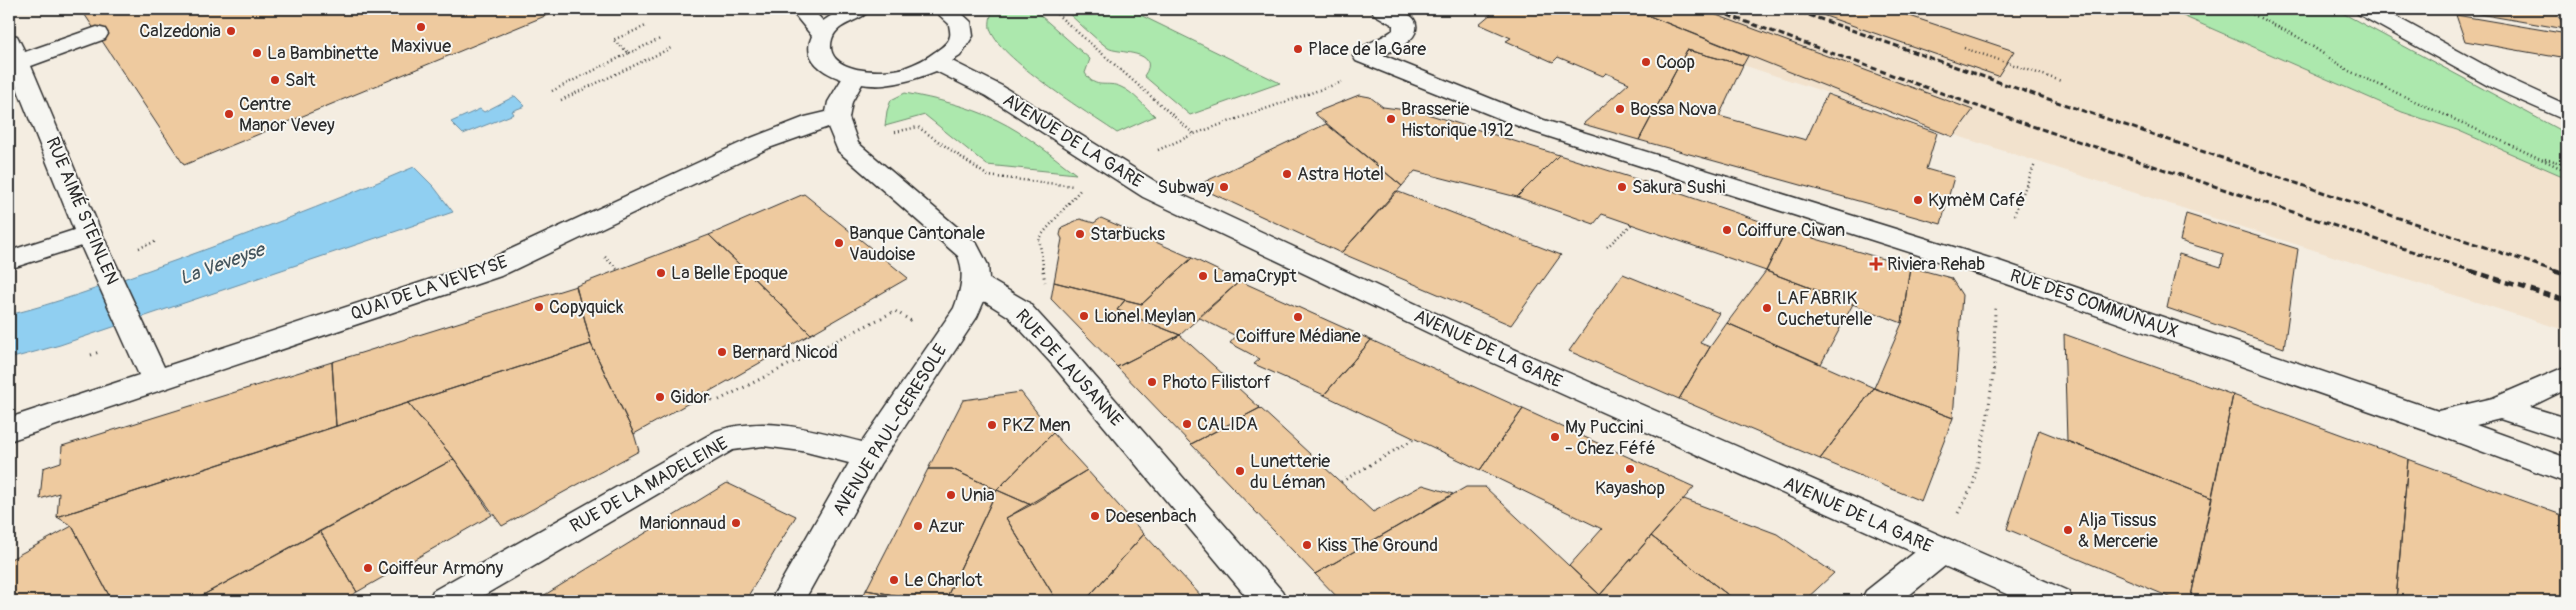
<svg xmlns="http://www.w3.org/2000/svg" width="2576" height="610" font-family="Pangolin,sans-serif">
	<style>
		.built { fill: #f2e2cd }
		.green { fill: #ace8ad; stroke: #6c8a6c }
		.water { fill: #90cff1; stroke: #688da2 }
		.building { fill: #eeca9f; stroke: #2b2b2b }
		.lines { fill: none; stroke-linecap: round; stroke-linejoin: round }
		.minor-casing { stroke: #2b2b2b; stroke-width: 3 }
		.major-casing { stroke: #2b2b2b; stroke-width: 3 }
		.path-far1 { stroke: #2b2b2b; stroke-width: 2.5; stroke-dasharray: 1 3; stroke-linecap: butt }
		.path { stroke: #2b2b2b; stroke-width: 3; stroke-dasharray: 1 4.5; stroke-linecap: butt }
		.minor { fill: #f6f6f2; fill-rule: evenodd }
		.major { fill: #f6f6f2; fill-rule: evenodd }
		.rail-far1 { stroke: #2b2b2b; stroke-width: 3; stroke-dasharray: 6 3; stroke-linecap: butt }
		.rail { stroke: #2b2b2b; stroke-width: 4.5; stroke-dasharray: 8 4.5; stroke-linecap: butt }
		.poi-dot { fill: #c8321e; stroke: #f6f6f2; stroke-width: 2 }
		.labels { text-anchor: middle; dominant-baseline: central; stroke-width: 4; stroke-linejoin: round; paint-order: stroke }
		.poi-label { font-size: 18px; fill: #2b2b2b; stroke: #f6f6f2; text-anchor: start }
		.street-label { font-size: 18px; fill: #2b2b2b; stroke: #f6f6f2 }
		.water-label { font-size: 19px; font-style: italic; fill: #44545c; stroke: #f6f6f2 }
	</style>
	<rect width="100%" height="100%" fill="#f4ede1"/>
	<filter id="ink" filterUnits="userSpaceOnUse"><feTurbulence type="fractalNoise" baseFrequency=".02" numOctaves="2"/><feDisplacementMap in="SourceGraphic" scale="10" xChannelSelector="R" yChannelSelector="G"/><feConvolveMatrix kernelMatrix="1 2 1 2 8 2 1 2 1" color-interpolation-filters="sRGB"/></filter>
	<g filter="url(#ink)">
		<path class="built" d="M1482,9h685l235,103 55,18 110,48v153l-594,-190 -230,-76 -56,-15 -48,90 -56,-16 46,-42 -23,-9 -3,3 -45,-18 -5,4 -47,-21 5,-4 -32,-13 13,-11z"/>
		<path class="green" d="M993,9h40l57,50 -5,14c11,18 22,7 36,14 12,5 24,20 34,29l-38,17c-27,-19 -121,-76 -127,-105 -1,-6 1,-14 3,-19z
			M1064,9h64l152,74 -90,32 -46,-39c19,-27 -28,-22 -36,-28 -16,-12 -30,-26 -44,-39z
			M2167,9h168l232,125v44l-110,-48 -55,-18z
			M905,93c31,6 63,13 92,27 29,14 54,35 79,54l-89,-9 -62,-50 -40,11 2,-15 4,-11z"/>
		<path class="water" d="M515,96l10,10 -13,5 2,3 -51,20 -12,-12 29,-13 4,3z
			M414,167l20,20 19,25 -393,133 -51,14v-44c48,-12 94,-29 140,-45 90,-32 178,-66 265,-103z"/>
		<path class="building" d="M81,9h481l-378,156z
			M1482,9h150l116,47 -5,9 -56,-15 -48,90 -56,-16 46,-41 -23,-10 -3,3 -45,-19 -5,5 -47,-21 5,-3 -32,-14 13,-11z
			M1632,9h68l273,101 -20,27z
			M1805,9h84l125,42 -16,25z
			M2461,9h94l10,20 -103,-18z
			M2456,15l111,19v25l-102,-18z
			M1687,50l56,15 -24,51 87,24 21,-46 110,39 -11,36 28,8 -13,47 -302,-84z
			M1359,95l11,2 13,10 38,5 138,43 -42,42 -102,-26 -13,15 -88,-73z
			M1326,124l76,62 -61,67 -145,-67z
			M1559,155l99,31 128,44 -20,41 -164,-57 -8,10 -77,-27z
			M1396,191l165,64 -50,70 -170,-72z
			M804,194l104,84 -97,56 -102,-99z
			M2186,214l112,35 -14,99 -117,-40 12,-54 42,13 2,-13 -43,-13z
			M1101,218l91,40 -50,46 -88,-22 8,-43 -2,-4 2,-8 18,-8 14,4z
			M1786,230l124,37 -8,56 -136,-52z
			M709,235l102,99 -177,100 -43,-90 -15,-58z
			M1192,258l48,23 -60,54 -63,-25 8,-10 17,4z
			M1910,267l41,11 11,17 -9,123 -79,-30 28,-65z
			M1766,271l87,33 -32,60 -94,-41z
			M1623,274l96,39 -19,30 10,4 -31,52 -110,-48z
			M1240,281l131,59 -47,55 -70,-31 6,-5 -30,-16 6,-7 -38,-19z
			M1054,282l71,18 -8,10 63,25 -63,32 -66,-68z
			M576,286l15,58 -255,82 -4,-64z
			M1727,323l147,65 -54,71 -141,-60 31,-52z
			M2064,334l169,61 -21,103 -145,-57z
			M1180,335l80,73 -69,36 -74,-77z
			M1371,340l152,69 -43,61 -156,-75z
			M591,344l43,90 5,17 -137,75 -48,-67 -46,-56z
			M332,362l4,64 -279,91 2,-24 -19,6 3,-31 18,-6 1,-16z
			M1874,388l79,30 -32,83 -101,-42z
			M1021,392l32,41 -56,57 -45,-21h-24l35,-69z
			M2233,395l175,64 -12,142h-206z
			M408,403l46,56 -262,142h-80l-40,-75 -15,-9z
			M1260,408l113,104 50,-27 30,9 -138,80 -124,-130z
			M1523,409l171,78 -94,108 -31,-29 33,-37 -122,-59z
			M2039,430l173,68 -22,103h-11l-172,-72z
			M1053,433l34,37 -56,35 -34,-15z
			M454,459l38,56 -135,77 -37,-61z
			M2408,459l159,58v84h-171z
			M928,469h24l45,21 -52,111h-17l-62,-11z
			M1087,470l57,64 -59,67h-28l-51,-83z
			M727,483l69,33 -51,85h-198l-4,-5z
			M1466,487h19l115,108 -8,6h-251l-26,-27z
			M997,490l34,15 -25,13 51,83h-112z
			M1684,499l93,35 57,39 -30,28h-68l-85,-65z
			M72,526l40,75h-103v-41z
			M320,531l37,61 -16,9h-149z
			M1144,534l59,64 -5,3h-113z
			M1651,536l85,65h-130l-6,-6z
			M866,590l62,11h-67z"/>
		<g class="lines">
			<g class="minor-casing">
				<path id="minor" d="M1371,9c13,-1 53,0 44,24 -5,11 -22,17 -32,22l161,65 458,142 436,149 55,-13 74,-32v23l-37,18 37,11v23l-67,-22 -24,6 91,33v25l-140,-52 -443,-155 -456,-146 -172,-69 -3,-5c8,-12 28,-16 40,-26v-5l-19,-11z
					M2355,9h27l126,69 59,27v16l-75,-33 -134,-74z
					M97,27l8,2 3,5 -3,5 -74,27 71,168 62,133 319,-105 268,-124 54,-21 21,-5 2,-10 18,-30 8,-2 8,2 4,5 -14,25 -3,16 9,25 119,101 11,21 1,14 39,23 44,48 210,241 5,10h-37l-198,-237 -44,-48 -24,-15 -7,16 -97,147 -76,137h-34l79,-138 -47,-12 -39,-5 -30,4 -259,151h-46l5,-10 283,-160c50,-16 97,-1 146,11l92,-134c7,-18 11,-35 4,-52l-120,-105 -10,-24 -59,21 -268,128 -492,165v-23l130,-43 -58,-129 -72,23v-18l65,-21 -65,-162v-34l8,2 8,16z
					M1940,538l11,3 5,10 -5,10 -49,40h-41l5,-10 63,-50z"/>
			</g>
			<g class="major-casing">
				<path id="major" d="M790,9h22l11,12 18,-12h29c-8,13 -32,12 -38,30 -10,35 52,35 72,29 11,-4 22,-9 31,-16 6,-4 14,-9 15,-16 1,-4 -1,-9 -1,-12l-16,-15h24l14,13 2,14 -13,20 -8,5 50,25 159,99 330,154 577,252 5,10h-51l-551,-248 -328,-156 -157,-101 -50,-25c-17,7 -34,12 -52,14 -25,3 -89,-12 -72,-49z"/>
			</g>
			<path class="path-far1" d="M1051,9l143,125
				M2242,9l56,28 51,34 218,100
				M1964,48l97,33
				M629,53l31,-14
				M552,91l77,-38 -16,-13 33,-14
				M561,100l110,-52
				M895,132l23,-5 70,49 85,10
				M1158,150l36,-16 148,-52
				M2545,159l22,5
				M2014,215l21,-51
				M1607,247l25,-23
				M139,248l18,-7
				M605,257l12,12
				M1044,272l-5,-34 42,-49"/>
			<path class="path" d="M1043,271l2,11
				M91,355l8,-3
				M704,392l11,11
				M719,400l176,-89 18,11
				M1341,482l73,-43
				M1958,513l15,-28 14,-64 7,-55 1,-59"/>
			<use href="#minor" class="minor"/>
			<use href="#major" class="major"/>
			<path class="rail-far1" d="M1711,9l318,116 446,147
				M1792,9l215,76 551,187"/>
			<path class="rail" d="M2471,271l96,30
				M2554,271l13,4"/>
		</g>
	</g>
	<g class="poi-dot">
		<circle cx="421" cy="27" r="5"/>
		<circle cx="231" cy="31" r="5"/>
		<circle cx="1298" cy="49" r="5"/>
		<circle cx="257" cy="53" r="5"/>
		<circle cx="1646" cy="62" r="5"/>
		<circle cx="275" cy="80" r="5"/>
		<circle cx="1620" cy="109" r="5"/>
		<circle cx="229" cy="114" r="5"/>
		<circle cx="1391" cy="119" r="5"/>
		<circle cx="1287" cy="174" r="5"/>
		<circle cx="1224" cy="187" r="5"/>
		<circle cx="1622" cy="187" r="5"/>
		<circle cx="1918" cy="200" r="5"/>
		<circle cx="1727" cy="230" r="5"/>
		<circle cx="1080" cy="234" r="5"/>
		<circle cx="839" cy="243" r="5"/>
		<path d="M1873.5 256.5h5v5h5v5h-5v5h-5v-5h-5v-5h5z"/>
		<circle cx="661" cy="273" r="5"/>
		<circle cx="1203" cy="276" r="5"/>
		<circle cx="539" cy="307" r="5"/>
		<circle cx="1767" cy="308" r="5"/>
		<circle cx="1084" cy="316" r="5"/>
		<circle cx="1298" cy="317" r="5"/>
		<circle cx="722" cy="352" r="5"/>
		<circle cx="1152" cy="382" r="5"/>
		<circle cx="660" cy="397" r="5"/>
		<circle cx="1187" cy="424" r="5"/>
		<circle cx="992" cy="425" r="5"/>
		<circle cx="1555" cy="437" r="5"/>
		<circle cx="1630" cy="469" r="5"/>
		<circle cx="1240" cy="471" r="5"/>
		<circle cx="951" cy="495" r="5"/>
		<circle cx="1095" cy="516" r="5"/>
		<circle cx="736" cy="523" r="5"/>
		<circle cx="918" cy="526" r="5"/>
		<circle cx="2068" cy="530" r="5"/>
		<circle cx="1307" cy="545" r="5"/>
		<circle cx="368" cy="568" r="5"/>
		<circle cx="894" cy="580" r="5"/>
	</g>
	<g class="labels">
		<g class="poi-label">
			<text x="221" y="31" text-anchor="end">Calzedonia</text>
			<text x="421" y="46" text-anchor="middle">Maxivue</text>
			<text x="1308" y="49">Place de la Gare</text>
			<text x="267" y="53">La Bambinette</text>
			<text x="1656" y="62">Coop</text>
			<text x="285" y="80">Salt</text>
			<text x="239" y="104">Centre<tspan x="239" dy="21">Manor Vevey</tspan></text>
			<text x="1401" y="109">Brasserie<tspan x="1401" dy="21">Historique 1912</tspan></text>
			<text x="1630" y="109">Bossa Nova</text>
			<text x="1297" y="174">Astra Hotel</text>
			<text x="1214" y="187" text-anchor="end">Subway</text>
			<text x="1632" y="187">Sakura Sushi</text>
			<text x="1928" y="200">KymèM Café</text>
			<text x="1737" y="230">Coiffure Ciwan</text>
			<text x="849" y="233">Banque Cantonale<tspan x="849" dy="21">Vaudoise</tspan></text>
			<text x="1090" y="234">Starbucks</text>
			<text x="1887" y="264">Riviera Rehab</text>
			<text x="671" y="273">La Belle Epoque</text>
			<text x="1213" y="276">LamaCrypt</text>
			<text x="1777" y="298">LAFABRIK<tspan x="1777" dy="21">Cucheturelle</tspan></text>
			<text x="549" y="307">Copyquick</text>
			<text x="1094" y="316">Lionel Meylan</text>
			<text x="1298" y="336" text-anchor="middle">Coiffure Médiane</text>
			<text x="732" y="352">Bernard Nicod</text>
			<text x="1162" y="382">Photo Filistorf</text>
			<text x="670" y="397">Gidor</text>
			<text x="1197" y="424">CALIDA</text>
			<text x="1002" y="425">PKZ Men</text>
			<text x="1565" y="427">My Puccini<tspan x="1565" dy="21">- Chez Féfé</tspan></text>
			<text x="1250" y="461">Lunetterie<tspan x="1250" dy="21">du Léman</tspan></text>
			<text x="1630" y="488" text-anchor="middle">Kayashop</text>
			<text x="961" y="495">Unia</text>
			<text x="1105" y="516">Doesenbach</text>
			<text x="2078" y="520">Alja Tissus<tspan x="2078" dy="21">&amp; Mercerie</tspan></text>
			<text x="726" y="523" text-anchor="end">Marionnaud</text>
			<text x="928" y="526">Azur</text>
			<text x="1317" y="545">Kiss The Ground</text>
			<text x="378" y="568">Coiffeur Armony</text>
			<text x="904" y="580">Le Charlot</text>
		</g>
		<g class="street-label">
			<text transform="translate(1073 141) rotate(32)">AVENUE DE LA GARE</text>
			<text transform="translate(82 211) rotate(67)">RUE AIMÉ STEINLEN</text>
			<text transform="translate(429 288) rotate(-19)">QUAI DE LA VEVEYSE</text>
			<text transform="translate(2094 304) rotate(19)">RUE DES COMMUNAUX</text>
			<text transform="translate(1488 349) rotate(25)">AVENUE DE LA GARE</text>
			<text transform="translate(1069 368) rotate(48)">RUE DE LAUSANNE</text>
			<text transform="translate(890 430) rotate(-58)">AVENUE PAUL-CERESOLE</text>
			<text transform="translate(649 485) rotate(-29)">RUE DE LA MADELEINE</text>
			<text transform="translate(1858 515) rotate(24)">AVENUE DE LA GARE</text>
		</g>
		<g class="water-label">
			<text transform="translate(222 264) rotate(-20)">La Veveyse</text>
		</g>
	</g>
	<rect width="2576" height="610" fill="none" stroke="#f6f6f2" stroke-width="30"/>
	<rect x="15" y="15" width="2546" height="580" fill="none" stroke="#2b2b2b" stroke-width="2" filter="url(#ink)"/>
</svg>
